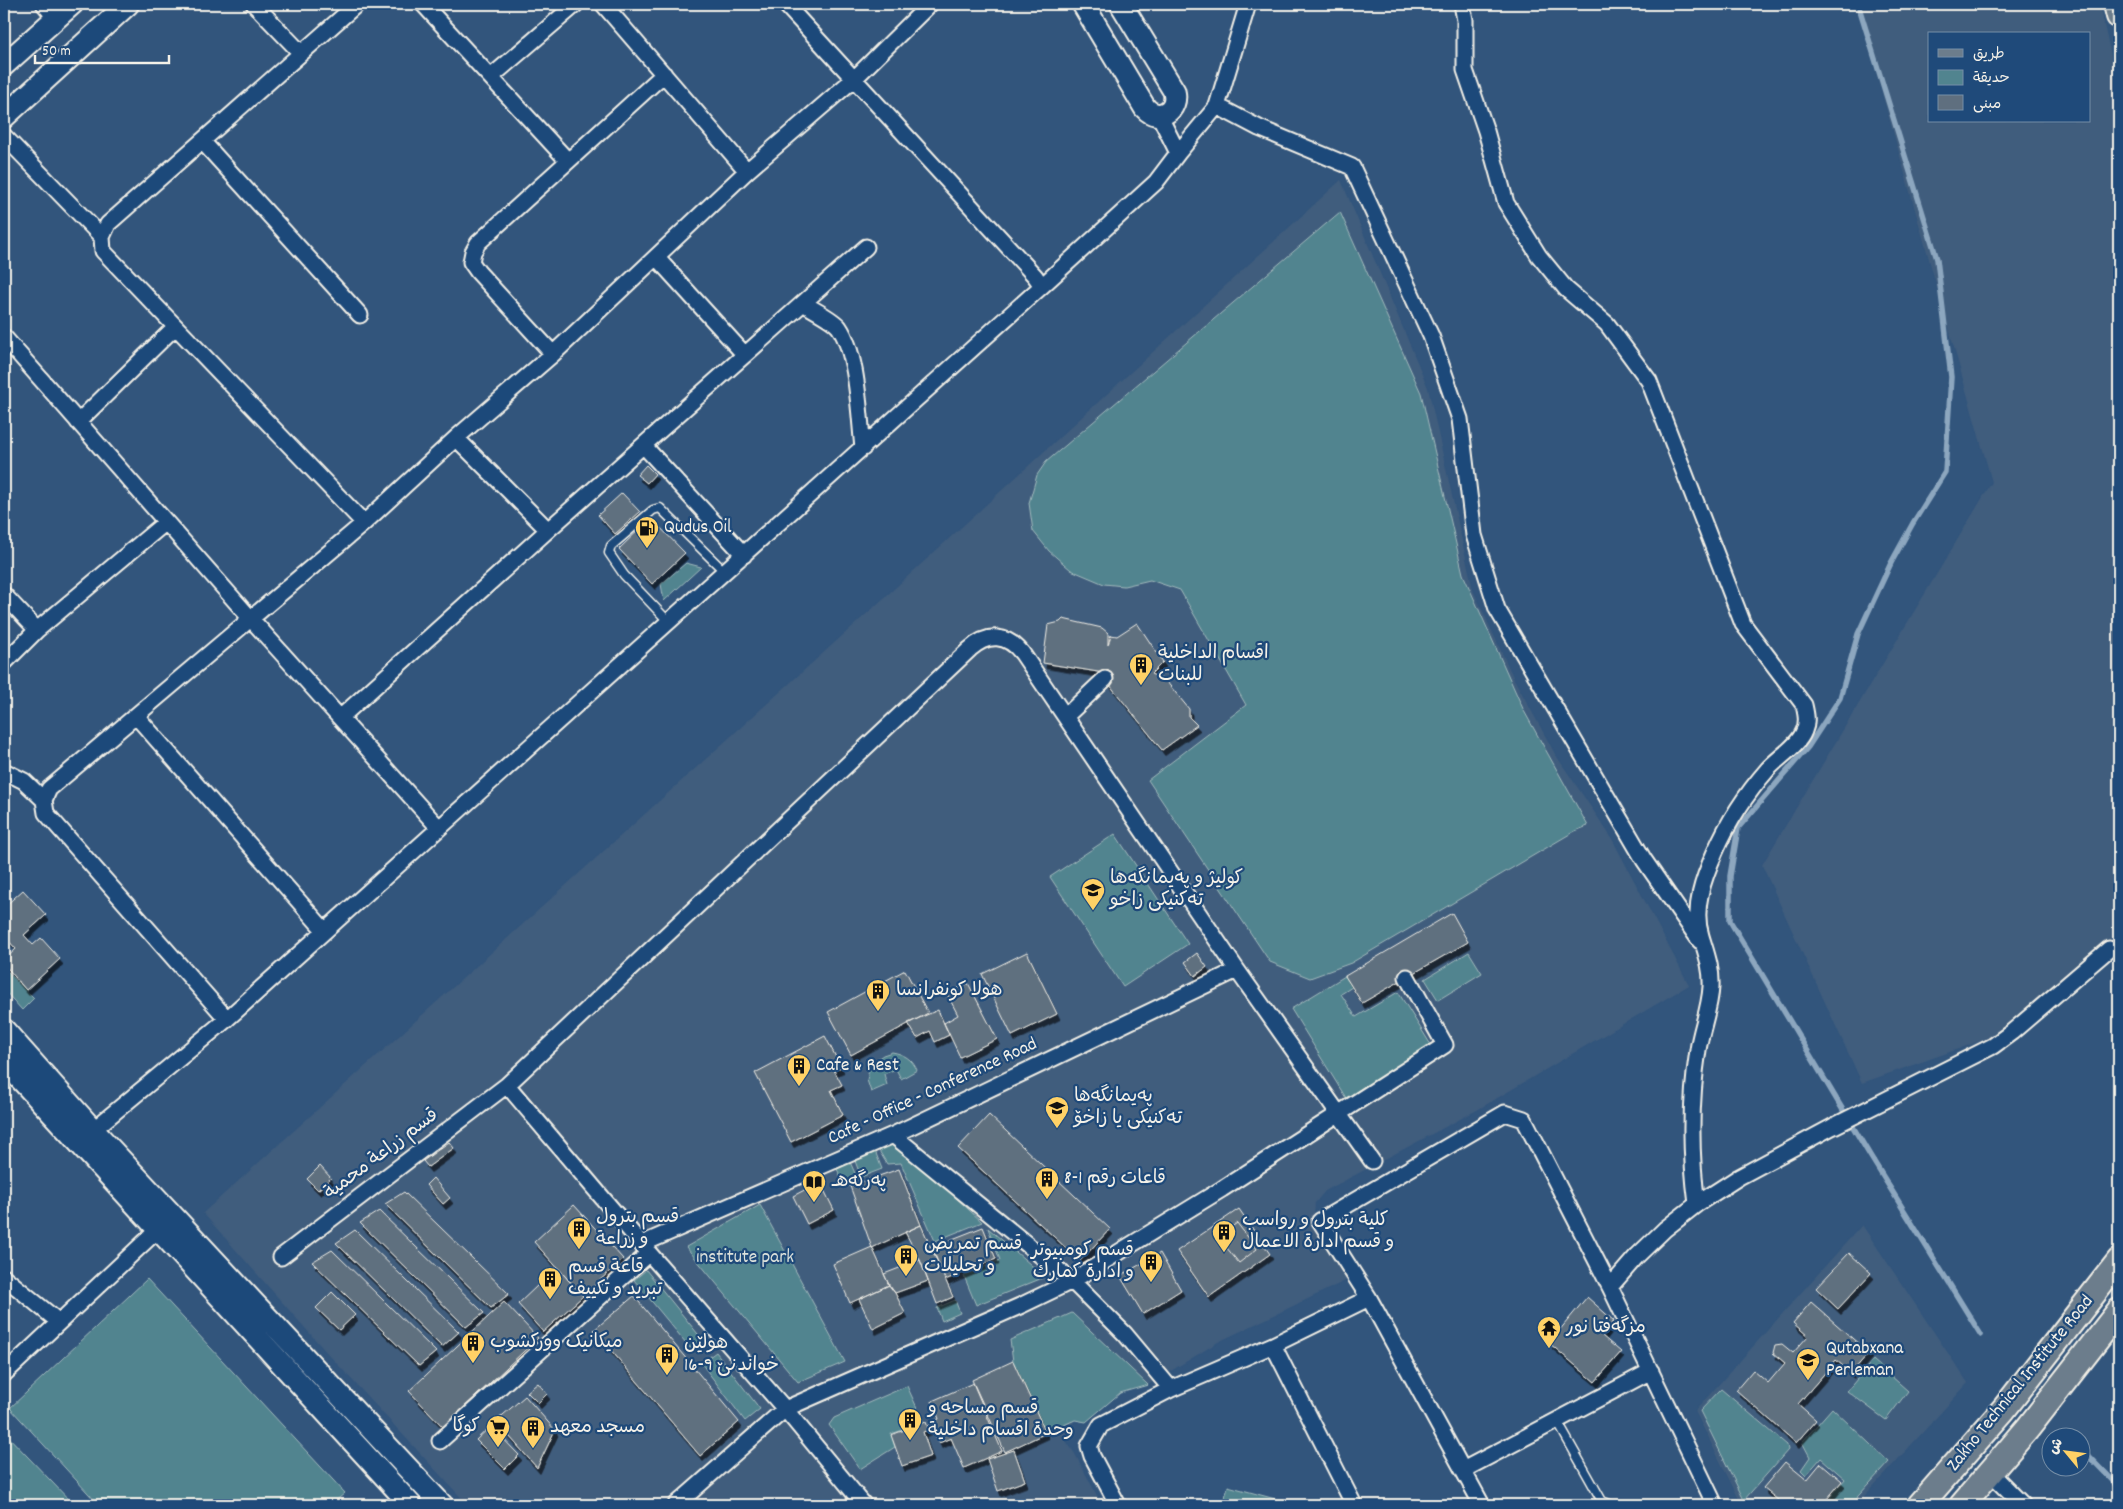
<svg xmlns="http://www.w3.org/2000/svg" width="2123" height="1509" font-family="Dekko,'Playpen Sans Arabic',sans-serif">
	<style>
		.built { fill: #405d7d; fill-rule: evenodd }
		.green { fill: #51848f; stroke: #a2babc }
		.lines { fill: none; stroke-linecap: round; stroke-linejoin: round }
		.stream { stroke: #8da7bf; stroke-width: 5.5 }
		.building { fill: #5f6f7f; stroke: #f4f1e8; filter: url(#shadow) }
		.lane-casing { stroke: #f4f1e8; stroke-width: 11 }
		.street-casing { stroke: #f4f1e8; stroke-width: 19 }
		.secondary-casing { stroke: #f4f1e8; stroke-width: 25 }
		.primary-casing { stroke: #f4f1e8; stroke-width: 28 }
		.lane { stroke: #1f4a7a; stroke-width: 8 }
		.street { stroke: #1f4a7a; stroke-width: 15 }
		.secondary { stroke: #1f4a7a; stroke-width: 21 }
		.primary { stroke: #6c7d8c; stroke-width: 24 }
		.labels { text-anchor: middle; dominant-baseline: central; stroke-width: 4.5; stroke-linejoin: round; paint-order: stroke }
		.poi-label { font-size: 19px; fill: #f4f1e8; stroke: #1f4a7a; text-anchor: start }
		.street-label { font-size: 19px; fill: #f4f1e8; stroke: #1f4a7a }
		.park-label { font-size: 19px; fill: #dce1db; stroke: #1f4a7a }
	</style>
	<defs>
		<filter id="shadow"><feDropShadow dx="3" dy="5.5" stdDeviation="0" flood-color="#0009"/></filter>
	</defs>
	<rect width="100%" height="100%" fill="#32557c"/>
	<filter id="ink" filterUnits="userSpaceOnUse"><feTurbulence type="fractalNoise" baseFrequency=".02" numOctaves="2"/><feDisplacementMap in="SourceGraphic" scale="10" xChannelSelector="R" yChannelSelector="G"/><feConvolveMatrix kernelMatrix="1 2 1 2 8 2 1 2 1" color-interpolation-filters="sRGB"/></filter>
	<g filter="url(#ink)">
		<path class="built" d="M1857,4h242l20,85v848l-127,100 -130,46 -100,-218 230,-383zM1929,34h160v87h-160z
			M1341,180l87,208 45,202 41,89 41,75 56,83 78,148 -212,125 -152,81 -10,12 -1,13 33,64 -129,62 -70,43 -28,8 -34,29 -11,-2 -6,7 -5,11 11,16 27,51h-634l-139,-150 -126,-142 680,-614z
			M1862,1225l106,158 -112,122h-114l-47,-94z"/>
		<path class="green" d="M1340,212l81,181 42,181 61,137 64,115 -13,5 -224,132 -41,15 -40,-16 -122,-182 98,-75 -66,-115 -30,-10 -26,6 -20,-2 -33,-14 -22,-19 -16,-20 -4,-28 8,-28 9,-13z
			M686,563l15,4 -37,34 -3,-17z
			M1115,834l73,110 -65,43 -73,-110z
			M1469,952l13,21 -44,27 -13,-21z
			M4,968l30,30 -12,12 -18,-20z
			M1345,976l7,11 -11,7 15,23 42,-25 33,53 -85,53 -55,-89z
			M892,1052c12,2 20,7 25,18l-16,9 -5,-10 -12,5 3,11 -16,7 -4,-12 3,-16 13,-9z
			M895,1141l87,81 -47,19 -34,-78 -14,1 -9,-15z
			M875,1151l7,18 -21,8 -6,-16 2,-5z
			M850,1162l8,18 -13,6 -8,-17z
			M760,1205l85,157 -47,20 -112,-135z
			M988,1228l57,49 -69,28 -12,-29 36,-16z
			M646,1270l56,69 -11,10 -57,-69z
			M147,1279l198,214 -14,12h-232l-89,-97z
			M955,1300l5,13 -18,8 -5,-13z
			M1072,1313l76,72 -28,8 -34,29 -11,-2 -29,13 -33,-72 -3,-21z
			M716,1352l44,57 -15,12 -44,-58z
			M1873,1360l35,31 -22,29 -39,-29z
			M907,1386l17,37 -33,11 4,13 -35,22 -31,-44 5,-7z
			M1721,1389l66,56 1,5 -44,50 -44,-89z
			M1832,1408l57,54 -39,43h-26l21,-26 -24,-21 -15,17 -5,-5 9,-13 -8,-15z
			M4,1432l70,73h-70z
			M1228,1486l51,14 -2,5h-54z"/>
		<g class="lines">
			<path class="stream" d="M1858,4l79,255 14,118 -6,95 -32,51 -22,40 -33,71 -18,64 -32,49 -70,81 -8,48v45l141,236 110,178
				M2089,1456l30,31"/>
		</g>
		<path class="building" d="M646,465l9,9 -8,9 -10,-8z
			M622,493l18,19 -25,22 -17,-19z
			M651,518l34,35 -33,31 -33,-35z
			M1063,619l39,9 6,5v12l3,-10 6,1 20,-13 26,39 -12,12 15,7 23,28v8l8,8 -35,25 -57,-71 -1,-6 -61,-10 5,-38 12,-3z
			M23,890l23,25 -22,20 9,10 8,-7 19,21 -34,31 -22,-26v-4l12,-11 -9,-10 -3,2v-34z
			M1452,913l16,29 -106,61 -17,-27z
			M1027,952l30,62 -45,22 -30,-62z
			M1197,953l10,14 -12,9 -10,-14z
			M905,970l23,43 -77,42 -23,-43z
			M968,983l29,56 -37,18 -16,-34 14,-8 -11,-21z
			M938,1010l11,25 -14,7 -5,-11 -13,7 -9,-15z
			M825,1036l16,31 -7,3 8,15 -11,5 12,25 -52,27 -36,-69z
			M989,1115l121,114 -30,32 -122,-113z
			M449,1142l5,6 -26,19 -5,-6z
			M320,1166l11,12 -13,12 -11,-11z
			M899,1169l22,56 -49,23 -22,-62z
			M433,1178l17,20 -7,6 -17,-19z
			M820,1182l14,28 -27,14 -14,-28z
			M404,1192l105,102 -18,14 -106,-104z
			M574,1205l49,54 -40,37 -49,-54z
			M1239,1209l31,45 -61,43 -32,-46z
			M379,1211l105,102 -18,14 -106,-104z
			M1237,1223l20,26 -18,14 -21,-26z
			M921,1225l32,72 -16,7 -17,-44 -15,-28z
			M983,1227l13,32 -51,21 -13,-33z
			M355,1230l104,102 -17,15 -106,-104z
			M872,1247l17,38 -39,18 -17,-39z
			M332,1250l104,102 -17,14 -107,-104z
			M1160,1253l21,37 -38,24 -23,-38z
			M1849,1253l22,20 -33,36 -22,-21z
			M920,1260l8,21 -33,12 -6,-8 -5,-11z
			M557,1267l26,29 -40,36 -25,-28z
			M889,1285l6,8 10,20 -32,16 -14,-30z
			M332,1292l23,23 -16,15 -23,-22z
			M634,1296l105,126 -39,34 -106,-126z
			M1587,1297l27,24 -12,15 19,16 -26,30 -46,-39z
			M504,1302l34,36 -95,89 -34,-36z
			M1811,1302l58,51 -18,20 -15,-13 -38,44 18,16 -20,23 -60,-53 17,-20 15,13 17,-20 -12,-10 2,-8 7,-1 11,9 15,-17 -15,-13z
			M1013,1361l33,72 -41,19 -33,-72z
			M538,1383l9,11 -9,9 -11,-11z
			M973,1383l29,68 -38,17 -13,-30 -12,5 -9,-20 9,-4 -7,-18z
			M525,1396l30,34 -18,38 -41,-47z
			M926,1422l3,8 -6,2 8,24 -29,10 -11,-31z
			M491,1426l28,29 -14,14 -29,-29z
			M1014,1450l11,31 -27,10 -11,-32z
			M1785,1462l22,18 14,-17 21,18 -20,24h-38l-21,-17z"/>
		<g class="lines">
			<g class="lane-casing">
				<path id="lane" d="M669,622l-45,-47 -15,-22 2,-7 42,-36 7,-2 65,64
					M1557,1421l45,80 10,4"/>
			</g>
			<g class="street-casing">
				<path id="street" d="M44,4l12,14
					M254,4l47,49
					M357,4l-249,220 -6,13 1,14 261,272
					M423,4l145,157
					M603,4l144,167
					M1462,4l3,16v50l21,61 20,72 33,53 27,33 41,35 42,57 94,243 61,81c2,9 4,17 0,26 -6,15 -25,26 -36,38 -21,24 -40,53 -53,83 -11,25 -23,56 -14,84 5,17 11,32 10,51 -1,21 -10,42 -13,63 -8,52 -8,102 -1,154
					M491,77l85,-73
					M1217,106l42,22 93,39 79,169 29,83 14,116 23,74 147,251 56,81
					M4,136l98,101
					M202,141l158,174
					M1178,153l39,-47 31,-102
					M656,257l89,98
					M1042,286l114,-104 22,-29 -19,-38
					M803,303c9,6 30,16 36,24 19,28 20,87 24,121
					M4,337l247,282 188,209
					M553,354l-75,-82 -7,-10 2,-10 5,-9 186,-169
					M78,422l97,-95
					M456,438l92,92
					M644,446l100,109
					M4,595l33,35 -33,33
					M37,630l129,-108
					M1066,716l39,-37
					M137,717l188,214
					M341,717l207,-187 318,-283
					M4,771l20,10 20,19
					M227,1019l-181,-206 -2,-13 5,-11 315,-266 92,-85 97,-84 194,-183 108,-93 75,-74
					M507,1085l142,168 136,156 79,96
					M93,1130l134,-111 815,-733 -7,-10 -250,-272
					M893,1135l179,146 53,53 46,55
					M642,1244l251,-109 344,-165
					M281,1257l226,-172 463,-436c18,-16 37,-15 52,4l215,317 135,191
					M4,1277l55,45
					M1610,1287l26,-30 29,-28 32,-25 42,-27 93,-50 161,-81 19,-14 97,-83
					M1369,1298l-49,-77 185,-108 19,6 86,168 105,218
					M1273,1345l81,160
					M4,1374l161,-151
					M440,1441l209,-188
					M1463,1470l188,-99
					M1990,1472l33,33
					M676,1505l109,-96 237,-104 50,-24 150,-92 223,-144 -38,-68
					M1118,1505l-26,-49 -3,-10 12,-21 70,-36 102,-44 96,-47 113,207"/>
			</g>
			<g class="secondary-casing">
				<path id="secondary" d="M1083,4l62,104c14,15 34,2 29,-17l-53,-87
					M4,65l68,-61
					M4,117l124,-113
					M4,1030l89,100 349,375
					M4,1061l407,444"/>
			</g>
			<g class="primary-casing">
				<path id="primary" d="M2116,4l3,12
					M1920,1505l84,-96 115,-148
					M1962,1505l66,-77 91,-117"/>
			</g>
			<use href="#lane" class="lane"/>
			<use href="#street" class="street"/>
			<use href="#secondary" class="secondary"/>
			<use href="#primary" class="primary"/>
		</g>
	</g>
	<defs>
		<g id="fuel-pin" transform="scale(1.25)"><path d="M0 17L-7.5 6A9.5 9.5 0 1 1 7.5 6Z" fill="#ffd166" stroke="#1f4a7a"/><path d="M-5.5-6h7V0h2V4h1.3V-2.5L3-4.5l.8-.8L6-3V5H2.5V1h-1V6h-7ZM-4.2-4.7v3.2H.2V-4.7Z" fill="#111"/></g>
		<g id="building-pin" transform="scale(1.25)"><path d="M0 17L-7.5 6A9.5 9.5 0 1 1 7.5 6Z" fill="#ffd166" stroke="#1f4a7a"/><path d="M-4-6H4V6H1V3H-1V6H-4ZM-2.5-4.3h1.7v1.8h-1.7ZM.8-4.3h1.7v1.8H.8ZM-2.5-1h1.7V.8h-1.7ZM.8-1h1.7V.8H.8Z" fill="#111"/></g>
		<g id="university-pin" transform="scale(1.25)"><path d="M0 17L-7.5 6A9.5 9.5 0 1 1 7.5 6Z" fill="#ffd166" stroke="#1f4a7a"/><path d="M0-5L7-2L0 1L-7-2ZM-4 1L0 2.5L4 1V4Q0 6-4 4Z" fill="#111"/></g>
		<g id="library-pin" transform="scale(1.25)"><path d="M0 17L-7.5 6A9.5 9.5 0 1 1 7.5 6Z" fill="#ffd166" stroke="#1f4a7a"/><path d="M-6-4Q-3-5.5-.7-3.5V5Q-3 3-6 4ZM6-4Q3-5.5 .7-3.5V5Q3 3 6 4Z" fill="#111"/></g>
		<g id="temple-pin" transform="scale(1.25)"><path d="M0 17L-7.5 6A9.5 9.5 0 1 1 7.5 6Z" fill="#ffd166" stroke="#1f4a7a"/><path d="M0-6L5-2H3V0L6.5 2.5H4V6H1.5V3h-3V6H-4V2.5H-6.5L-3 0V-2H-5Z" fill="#111"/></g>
		<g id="school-pin" transform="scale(1.25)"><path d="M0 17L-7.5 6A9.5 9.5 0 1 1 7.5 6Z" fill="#ffd166" stroke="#1f4a7a"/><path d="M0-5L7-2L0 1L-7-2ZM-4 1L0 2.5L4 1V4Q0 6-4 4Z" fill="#111"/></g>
		<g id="supermarket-pin" transform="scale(1.25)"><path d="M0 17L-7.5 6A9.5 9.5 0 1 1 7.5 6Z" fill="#ffd166" stroke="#1f4a7a"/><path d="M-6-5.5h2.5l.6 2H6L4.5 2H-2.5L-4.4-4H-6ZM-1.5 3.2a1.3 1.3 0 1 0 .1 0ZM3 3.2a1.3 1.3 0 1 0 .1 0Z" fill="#111"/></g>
	</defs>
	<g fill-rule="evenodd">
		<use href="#fuel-pin" x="647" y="528"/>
		<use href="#building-pin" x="1141" y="665"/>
		<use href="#university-pin" x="1093" y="890"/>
		<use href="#building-pin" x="878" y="991"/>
		<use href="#building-pin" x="799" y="1066"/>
		<use href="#university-pin" x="1057" y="1108"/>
		<use href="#building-pin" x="1047" y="1179"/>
		<use href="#library-pin" x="814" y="1182"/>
		<use href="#building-pin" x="579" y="1229"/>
		<use href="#building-pin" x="1224" y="1232"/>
		<use href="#building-pin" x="906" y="1256"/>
		<use href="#building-pin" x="1151" y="1262"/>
		<use href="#building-pin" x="550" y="1279"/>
		<use href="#temple-pin" x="1549" y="1328"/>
		<use href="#building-pin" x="473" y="1343"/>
		<use href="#building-pin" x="667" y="1355"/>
		<use href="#school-pin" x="1808" y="1360"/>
		<use href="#building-pin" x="910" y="1420"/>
		<use href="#supermarket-pin" x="498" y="1427"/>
		<use href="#building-pin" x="533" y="1428"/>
	</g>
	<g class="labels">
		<g class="poi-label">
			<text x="664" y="528">Qudus Oil</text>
			<text x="1158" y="654">اقسام الداخلیة<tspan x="1158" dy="22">للبنات</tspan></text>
			<text x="1110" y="879">كوليژ و په‌يمانگه‌ها<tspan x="1110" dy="22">ته‌كنيكى زاخو</tspan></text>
			<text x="896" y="991">هولا كونفرانسا</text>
			<text x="816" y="1066">Cafe &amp; Rest</text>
			<text x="1074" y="1097">پەیمانگەها<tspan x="1074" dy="22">تەکنیکی یا زاخۆ</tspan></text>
			<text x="1064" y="1179">قاعات رقم 1-8</text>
			<text x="832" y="1182">په‌رگه‌هـ</text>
			<text x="596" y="1218">قسم بترول<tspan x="596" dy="22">و زراعة</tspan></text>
			<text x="1242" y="1221">كلية بترول و رواسب<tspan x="1242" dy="22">و قسم ادارة الاعمال</tspan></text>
			<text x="924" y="1245">قسم تمریض<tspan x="924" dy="22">و تحلیلات</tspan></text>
			<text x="1134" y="1251" text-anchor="end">قسم کومبیوتر<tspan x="1134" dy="22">و ادارة كمارك</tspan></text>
			<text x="568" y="1268">قاعة قسم<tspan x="568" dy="22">تبرید و تکییف</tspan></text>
			<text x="1566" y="1328">مزگەفتا نور</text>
			<text x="490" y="1343">میکانیک وورکشوب</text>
			<text x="684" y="1344">هولێن<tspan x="684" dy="22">خواندنێ 9-16</tspan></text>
			<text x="1826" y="1349">Qutabxana<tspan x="1826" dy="22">Perleman</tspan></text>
			<text x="928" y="1409">قسم مساحه‌ و<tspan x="928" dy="22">وحدة اقسام داخلية</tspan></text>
			<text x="480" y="1427" text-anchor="end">كوگا</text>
			<text x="550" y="1428">مسجد معهد</text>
		</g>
		<g class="street-label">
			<text transform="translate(933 1092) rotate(-25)">Cafe - Office - Conference Road</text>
			<text transform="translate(382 1155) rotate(-37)">قسم زراعة محمية</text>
			<text transform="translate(2021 1384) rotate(-51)">Zakho Technical Institute Road</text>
		</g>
		<g class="park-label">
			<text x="745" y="1258">institute park</text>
		</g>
	</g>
	<rect width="2123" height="1509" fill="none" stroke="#1f4a7a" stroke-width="20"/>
	<rect x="10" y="10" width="2103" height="1489" fill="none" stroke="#f4f1e8" stroke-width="2" filter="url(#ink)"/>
	<rect x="1928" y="32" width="162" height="90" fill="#1f4a7a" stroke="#748da6"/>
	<rect x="1938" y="49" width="25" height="8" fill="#6c7d8c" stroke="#748da6"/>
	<text x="1973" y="58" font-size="15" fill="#f4f1e8">طريق</text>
	<rect x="1938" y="70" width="25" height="15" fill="#51848f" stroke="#748da6"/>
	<text x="1973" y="82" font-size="15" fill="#f4f1e8">حديقة</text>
	<rect x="1938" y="95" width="25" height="15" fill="#5f6f7f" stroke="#748da6"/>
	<text x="1973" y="108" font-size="15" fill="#f4f1e8">مبنى</text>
	<g transform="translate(2066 1452) rotate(299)"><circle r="24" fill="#1f4a7a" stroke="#748da6"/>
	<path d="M0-4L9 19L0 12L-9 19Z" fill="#ffd166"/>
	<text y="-8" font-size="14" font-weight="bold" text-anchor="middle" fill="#f4f1e8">ش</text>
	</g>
	<path d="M35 55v8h134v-8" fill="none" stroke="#f4f1e8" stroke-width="2.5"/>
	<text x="42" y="55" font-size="15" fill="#f4f1e8" stroke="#1f4a7a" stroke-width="4" paint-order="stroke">50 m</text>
</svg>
